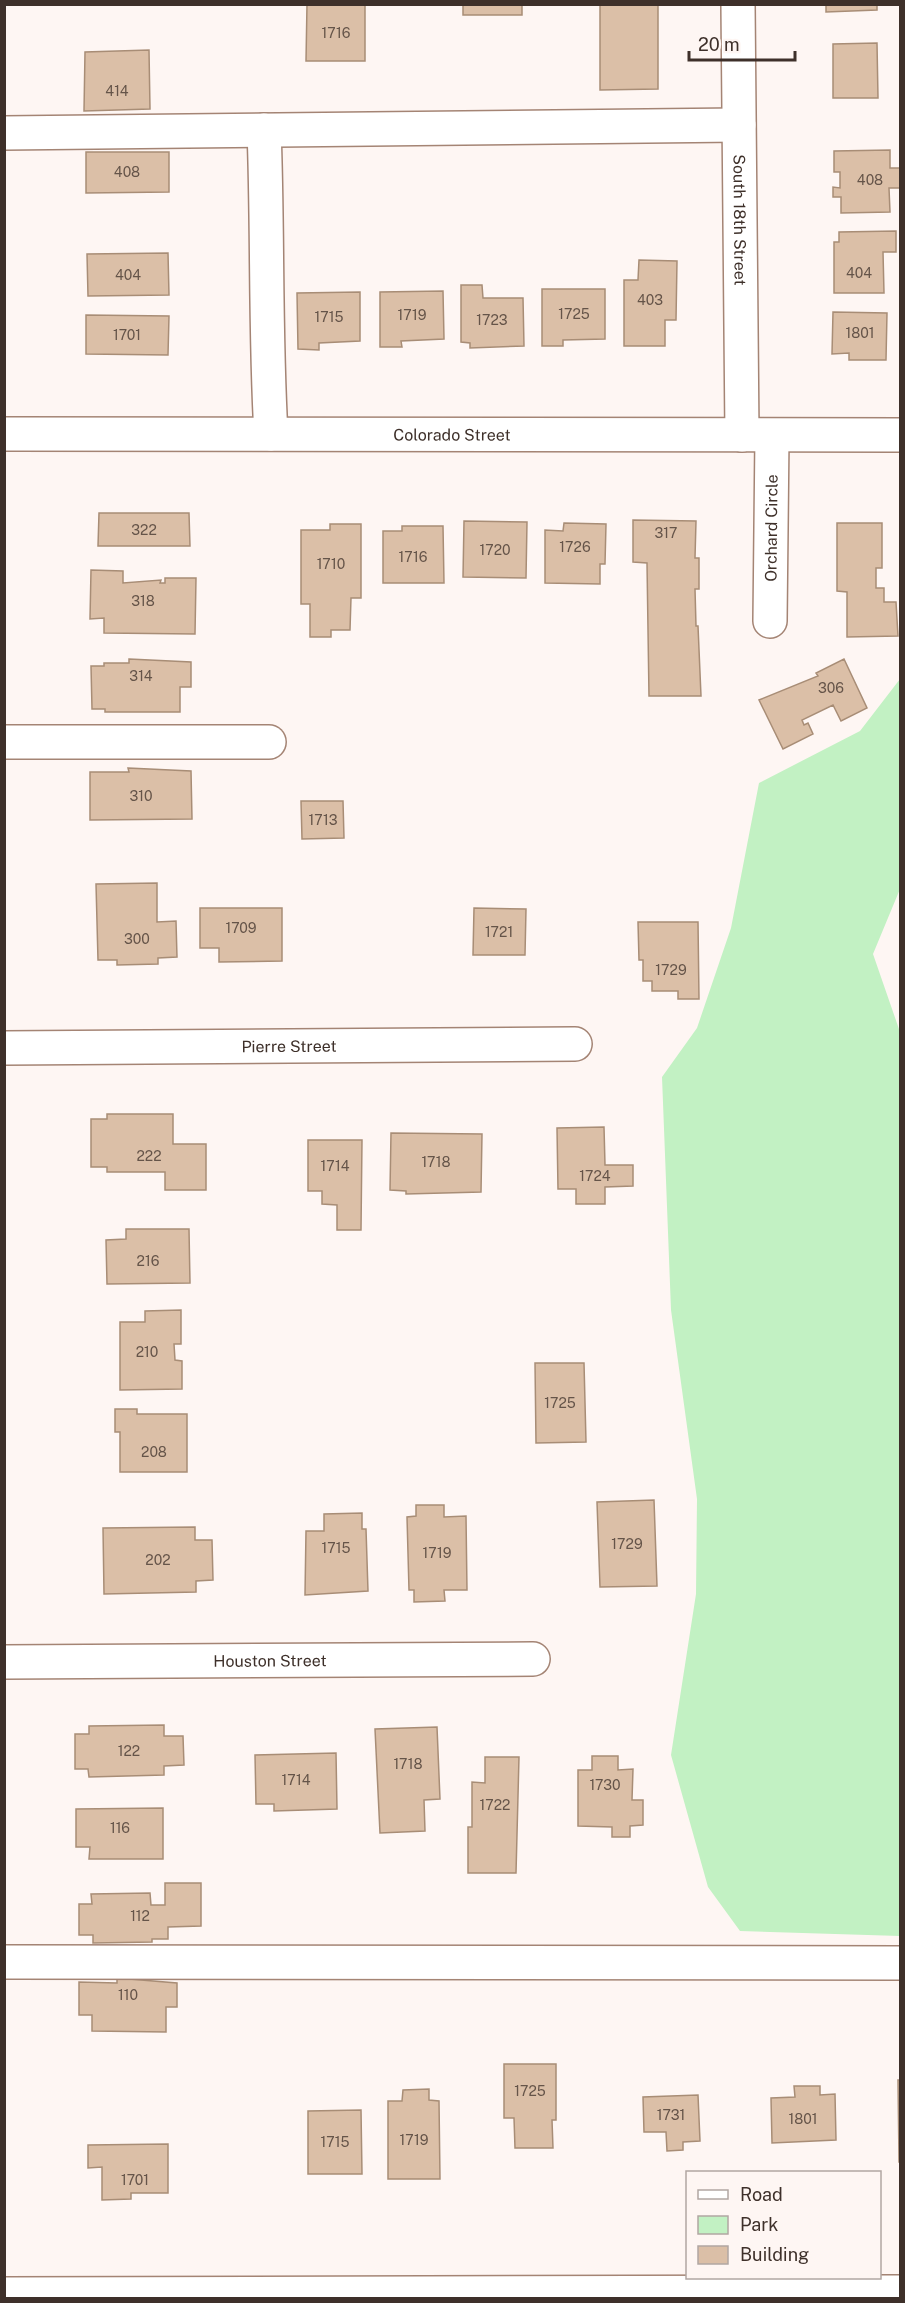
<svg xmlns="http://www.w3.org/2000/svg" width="905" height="2303" font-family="'Public Sans',sans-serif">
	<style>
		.green { fill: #c2f1c3 }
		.building { fill: #dbbfa7; stroke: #a88d76; stroke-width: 1.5 }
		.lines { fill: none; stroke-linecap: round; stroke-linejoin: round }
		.minor-casing { stroke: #a48474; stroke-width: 36 }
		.minor { stroke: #fff; stroke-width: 33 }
		.labels { text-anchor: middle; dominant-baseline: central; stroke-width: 5; stroke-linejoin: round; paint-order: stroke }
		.number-label { font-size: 14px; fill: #655449 }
		.street-label { font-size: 16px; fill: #3e302a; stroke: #fef6f3 }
	</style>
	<rect width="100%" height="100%" fill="#fef6f3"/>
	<path class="green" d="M900,679v210l-27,65 27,78v904l-160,-5 -32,-44 -37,-132 25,-161 1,-95 -26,-189 -9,-233 35,-49 34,-100 28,-145 101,-52z"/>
	<path class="building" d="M307,4h58v57h-59z
		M463,4h59v11h-59z
		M600,4h58v85l-58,1z
		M826,4h51v6l-51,2z
		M877,43l1,55h-45v-54z
		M149,50l1,59 -66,2 1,-59z
		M890,150v18h10v20h-11l1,24 -49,1v-16h-8v-10l7,1v-16h-6v-21z
		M86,152h83v40l-83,1z
		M896,231v21h-13l1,41h-50v-51h5v-10z
		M168,253l1,42 -81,1 -1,-42z
		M639,260l38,1 -1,59h-11v26h-41v-66h14z
		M461,285h21l1,13h40l1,48 -54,2v-5l-9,-1z
		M542,289h63v50l-42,1v6h-21z
		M443,291l1,48 -43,2 1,6h-22v-55z
		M360,292v49l-41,2v7l-21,-1 -1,-56z
		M833,312l54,1 -1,47h-37v-7l-17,1z
		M86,315l83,1 -1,39 -82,-1z
		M99,513h90l1,33h-92z
		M633,520l63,1 -1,37h4v31h-4l1,37h2l3,70h-52l-2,-133 -14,-1z
		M464,521l63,1 -1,56 -63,-1z
		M564,523l42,1 -1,40h-5v20l-55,-1v-53l18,1z
		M837,523h45v45h-6v20h8v14h12l2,34 -51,1v-45l-10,-1z
		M330,524h31v74h-10l-1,32h-19v7h-21v-33h-9v-74h29z
		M402,526h41l1,57h-61v-52h19z
		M91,570l32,1v12l38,-3 -1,3h5v-5h31l-1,56 -91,-1v-15l-14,1z
		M129,659l62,3v25h-11v25h-75v-3h-13l-1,-43h13v-3h25z
		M844,659l23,49 -26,13 -8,-16 -31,15 2,5 4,-2 5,11 -30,15 -24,-49 59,-24 -2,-3z
		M128,768l63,3 1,48 -102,1v-48h39z
		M301,801h42l1,37 -42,1z
		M157,883v39l19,-1 1,36 -19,1v6l-41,1v-5h-19l-2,-76z
		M200,908h82v53l-63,1v-14h-19z
		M474,908l52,1 -1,46h-52z
		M638,922h60l1,77h-21v-8h-26v-10h-9v-21h-4z
		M107,1114h66v30h33v46h-41v-18h-58v-5h-16v-48h16z
		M604,1127l1,38h28v21l-28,1v17h-29v-15h-18l-1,-61z
		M391,1133l91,1 -1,58 -75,2v-3l-16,-1z
		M308,1140h54l-1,90h-24v-25l-15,-1v-13h-14z
		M126,1229h63l1,54 -83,1 -1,-44 20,-1z
		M181,1310v34h-7l1,16 7,1v28l-62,1v-68h25v-11z
		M535,1363h49l2,79 -50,1z
		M115,1409h22v5h50v58h-67v-40h-5z
		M654,1500l3,86 -57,1 -3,-85z
		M416,1505h28v12l22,-1 1,74h-23l1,11 -31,1v-12h-5l-2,-73 9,-1z
		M362,1513v16h4l2,62 -63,4 1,-64h18v-17z
		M195,1527v13h17l1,40 -17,1v11l-92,2 -1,-66z
		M164,1725v11h19l1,29 -20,1v9l-75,2 -1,-8h-13v-35h14v-8z
		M437,1727l3,72 -16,1 1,31 -45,2 -5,-104z
		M336,1753l1,56 -63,2v-7h-18l-1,-49z
		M592,1756h26v14l15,-1 -1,31h11v25l-13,1v11h-18v-10l-34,-1v-56h14z
		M485,1757h34l-3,116h-48v-46h4v-45l13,1z
		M163,1808v51h-74l1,-12h-14v-38z
		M165,1883h36v43l-33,1v12h-16v3l-59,1v-8h-14v-31h13l-1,-10 59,-1 1,12h14z
		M117,1978l60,5v24h-11v25l-74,-1v-16h-13v-33l38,1z
		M504,2064h52v56h-4l1,28h-38l-1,-30h-10z
		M898,2080h2v82h-1z
		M794,2086h26v9l15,-1 1,46 -64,3 -1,-45 24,-1z
		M429,2089v11l10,1 1,78h-52v-78h14l1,-11z
		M698,2095l2,46 -17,1v8l-16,1 -1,-19h-22l-1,-35z
		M361,2110l1,64h-54v-63z
		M168,2144v49h-37v6l-29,1v-33l-14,1v-23z"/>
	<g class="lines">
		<g class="minor-casing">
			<g id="minor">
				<path id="s1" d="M738,4l4,431"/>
				<path d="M264,130c4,102 1,203 7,304"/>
				<path d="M4,133l735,-8"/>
				<path id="s2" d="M4,434l896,1"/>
				<path id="s3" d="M770,621l2,-185"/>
				<path d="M4,742h265"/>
				<path id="s4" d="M4,1048l571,-4"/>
				<path id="s5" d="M4,1662l529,-3"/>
				<path d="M4,1962l896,1"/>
				<path d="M4,2294l896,-2"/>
			</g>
		</g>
		<use href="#minor" class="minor"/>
	</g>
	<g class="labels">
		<g class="number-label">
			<text x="336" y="33">1716</text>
			<text x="117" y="91">414</text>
			<text x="127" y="172">408</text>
			<text x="870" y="180">408</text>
			<text x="859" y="273">404</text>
			<text x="128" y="275">404</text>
			<text x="650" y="300">403</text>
			<text x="574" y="314">1725</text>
			<text x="412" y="315">1719</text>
			<text x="329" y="317">1715</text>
			<text x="492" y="320">1723</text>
			<text x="860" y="333">1801</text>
			<text x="127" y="335">1701</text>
			<text x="144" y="530">322</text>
			<text x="666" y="533">317</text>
			<text x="575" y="547">1726</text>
			<text x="495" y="550">1720</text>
			<text x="413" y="557">1716</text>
			<text x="331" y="564">1710</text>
			<text x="143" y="601">318</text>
			<text x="141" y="676">314</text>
			<text x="831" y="688">306</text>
			<text x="141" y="796">310</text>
			<text x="323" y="820">1713</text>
			<text x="241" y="928">1709</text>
			<text x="499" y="932">1721</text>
			<text x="137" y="939">300</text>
			<text x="671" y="970">1729</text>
			<text x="149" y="1156">222</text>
			<text x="436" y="1162">1718</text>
			<text x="335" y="1166">1714</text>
			<text x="595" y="1176">1724</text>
			<text x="148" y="1261">216</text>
			<text x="147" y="1352">210</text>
			<text x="560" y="1403">1725</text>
			<text x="154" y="1452">208</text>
			<text x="627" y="1544">1729</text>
			<text x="336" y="1548">1715</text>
			<text x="437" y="1553">1719</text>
			<text x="158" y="1560">202</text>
			<text x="129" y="1751">122</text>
			<text x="408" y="1764">1718</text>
			<text x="296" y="1780">1714</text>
			<text x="605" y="1785">1730</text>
			<text x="495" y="1805">1722</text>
			<text x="120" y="1828">116</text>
			<text x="140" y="1916">112</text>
			<text x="128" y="1995">110</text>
			<text x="530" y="2091">1725</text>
			<text x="671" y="2115">1731</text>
			<text x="803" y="2119">1801</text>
			<text x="414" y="2140">1719</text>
			<text x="335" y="2142">1715</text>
			<text x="135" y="2180">1701</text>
		</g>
		<g class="street-label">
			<text stroke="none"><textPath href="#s1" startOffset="216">South 18th Street</textPath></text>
			<text stroke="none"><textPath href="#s2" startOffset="448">Colorado Street</textPath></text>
			<text stroke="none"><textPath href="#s3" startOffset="93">Orchard Circle</textPath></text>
			<text stroke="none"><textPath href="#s4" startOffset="285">Pierre Street</textPath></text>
			<text stroke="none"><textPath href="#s5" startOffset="266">Houston Street</textPath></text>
		</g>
	</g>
	<rect width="905" height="2303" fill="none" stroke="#3e302a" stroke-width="12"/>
	<rect x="686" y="2171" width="195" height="108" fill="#fef6f3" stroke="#b1a7a3" stroke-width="1.5"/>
	<rect x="698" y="2190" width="30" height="9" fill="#ffffff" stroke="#b1a7a3" stroke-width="1.5"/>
	<text x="740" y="2201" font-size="18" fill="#3e302a">Road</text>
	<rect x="698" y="2216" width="30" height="18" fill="#c2f1c3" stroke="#b1a7a3" stroke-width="1.5"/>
	<text x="740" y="2231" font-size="18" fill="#3e302a">Park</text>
	<rect x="698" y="2246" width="30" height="18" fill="#dbbfa7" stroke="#b1a7a3" stroke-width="1.5"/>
	<text x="740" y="2261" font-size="18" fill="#3e302a">Building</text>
	<path d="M689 51v9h106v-9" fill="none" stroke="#3e302a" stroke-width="3"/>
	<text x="698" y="51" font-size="18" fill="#3e302a" stroke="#fef6f3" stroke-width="4.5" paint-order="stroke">20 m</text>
</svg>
